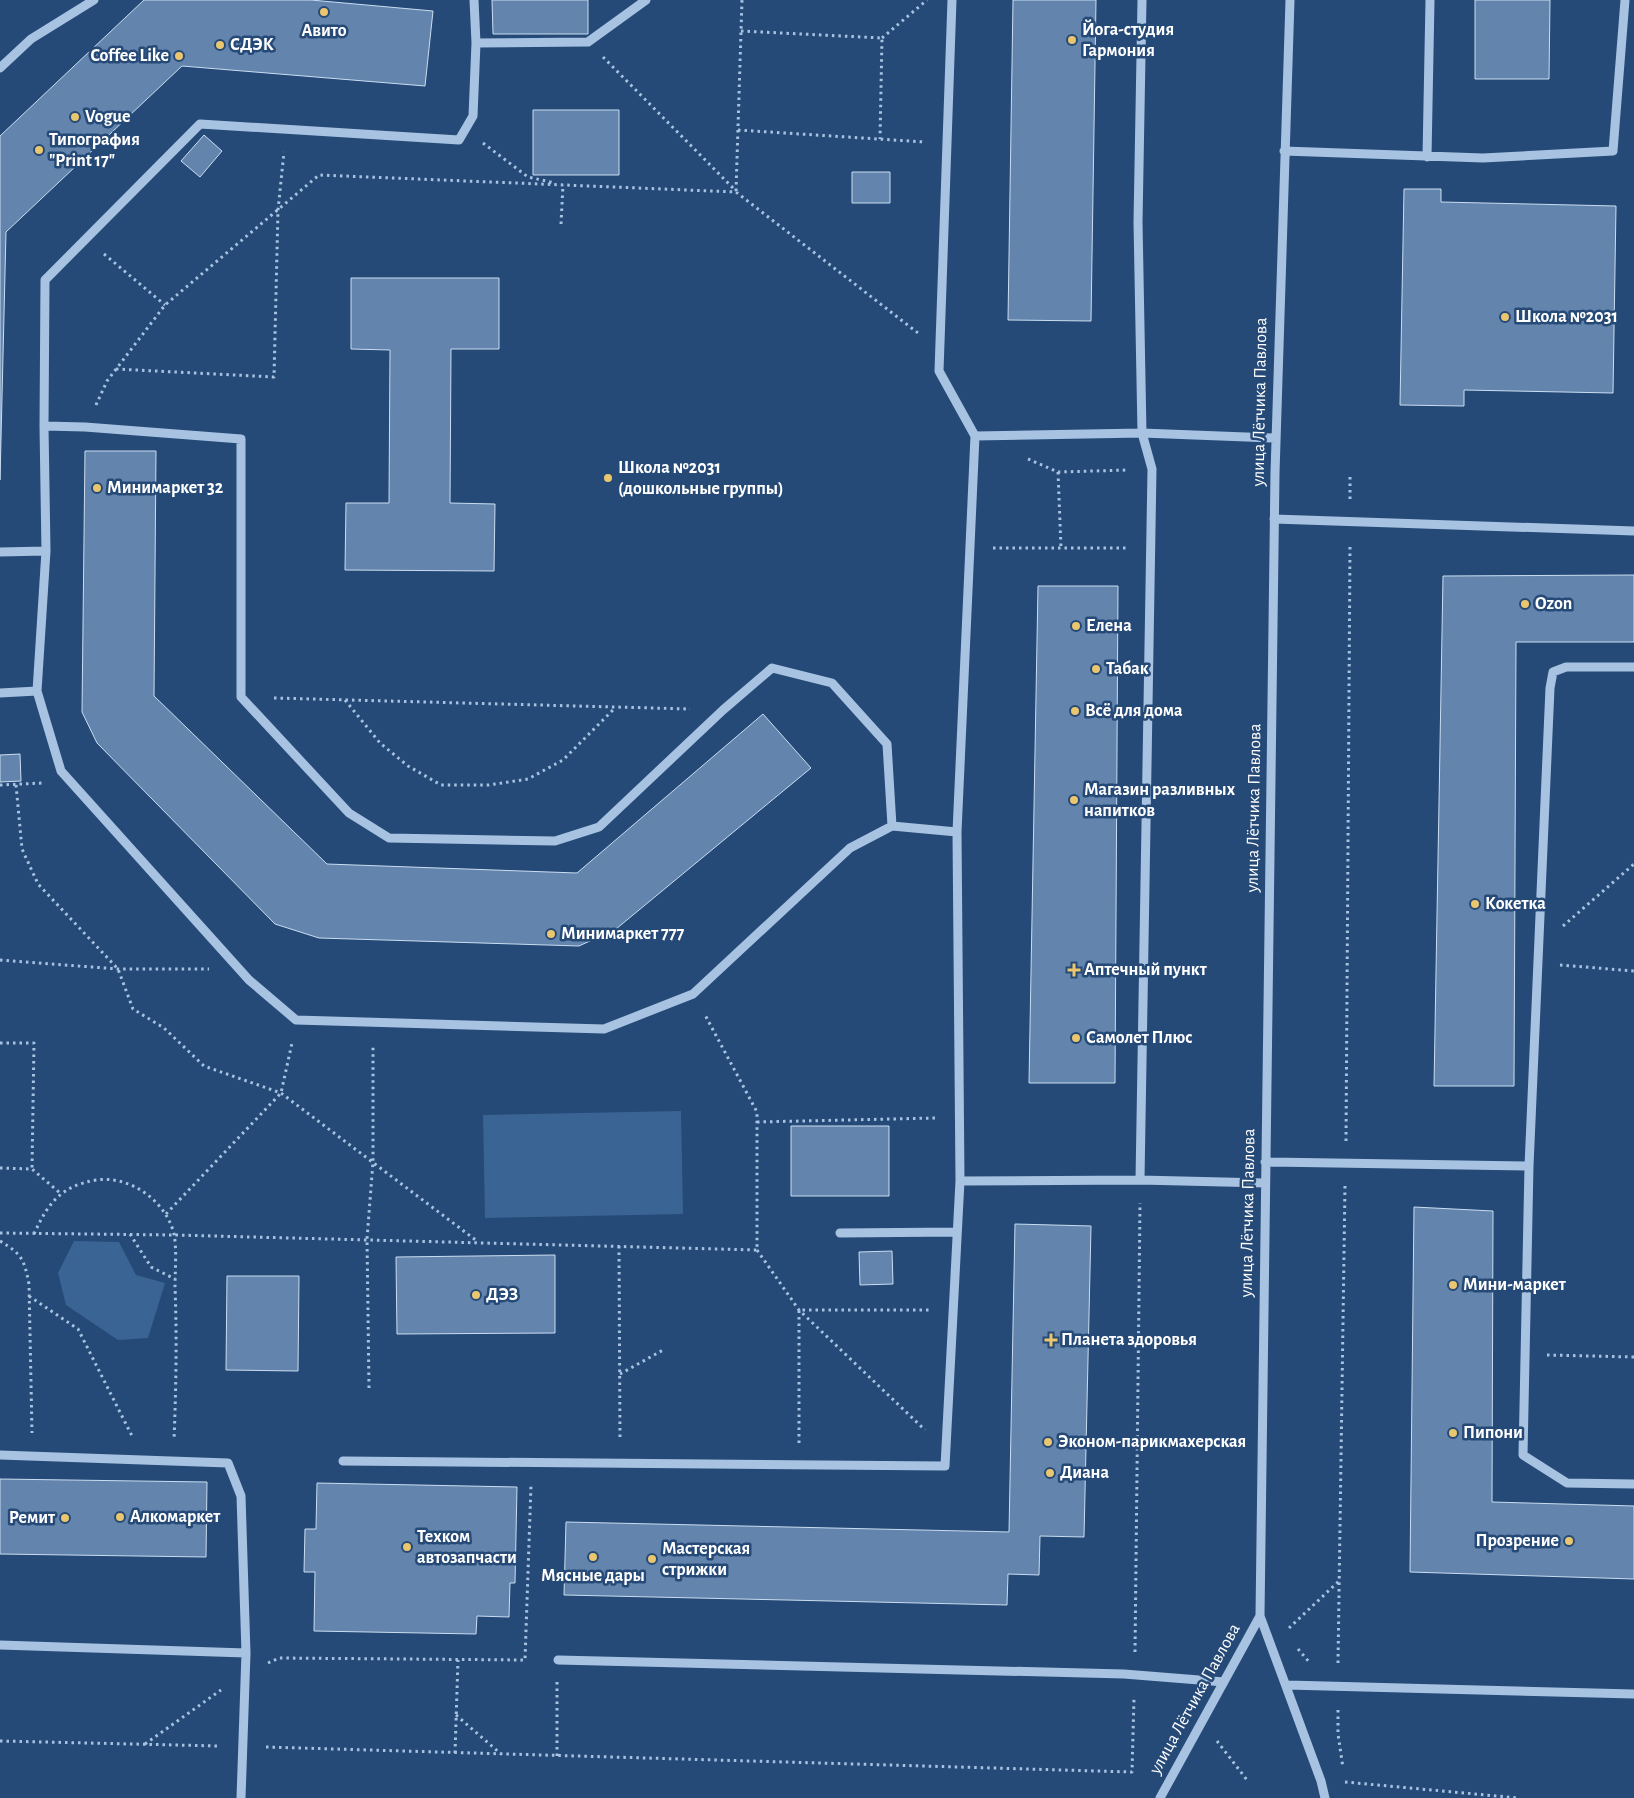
<svg xmlns="http://www.w3.org/2000/svg" width="1634" height="1798" font-family="'Alegreya Sans',sans-serif">
	<style>
		.green { fill: #3a6494 }
		.building { fill: #6384ac; stroke: #caddf2 }
		.lines { fill: none; stroke-linecap: round; stroke-linejoin: round }
		.path { stroke: #a8c3e2; stroke-width: 3; stroke-dasharray: 2.5 4; stroke-linecap: butt }
		.minor { stroke: #a8c3e2; stroke-width: 9 }
		.poi-dot { fill: #eac66e; stroke: #264a77; stroke-width: 2 }
		.labels { text-anchor: middle; dominant-baseline: central; stroke-width: 5; stroke-linejoin: round; paint-order: stroke }
		.poi-label { font-size: 18px; font-weight: bold; fill: #fff; stroke: #264a77; text-anchor: start }
		.street-label { font-size: 18px; fill: #fff; stroke: #264a77 }
	</style>
	<rect width="100%" height="100%" fill="#264a77"/>
	<path class="green" d="M681,1111l2,103 -198,4 -2,-103z
		M74,1241l45,1 17,33 29,8 -17,55 -30,2 -52,-35 -8,-32z"/>
	<path class="building" d="M144,0h167l122,11 -8,75 -243,-20 -176,166 -6,248v-344z
		M492,0h96v34h-95z
		M1013,0h83l-5,321 -83,-1z
		M1475,0h75l-1,79h-74z
		M533,110h86v65h-86z
		M204,135l18,16 -22,26 -19,-16z
		M852,172h38v31h-38z
		M1404,189h37v13l175,4 -3,187 -149,-3v16l-64,-1z
		M351,278h148v71h-48l-1,154 45,1 -1,67 -149,-1 1,-67h43l1,-153 -39,-1z
		M85,451h71l-2,245 173,168 250,9 186,-159 48,54 -195,161 -37,17 -260,-8 -44,-14 -178,-181 -15,-31z
		M1634,575v67h-118l-2,444h-80l9,-510z
		M1038,586h80l-3,497h-86z
		M20,754l1,27 -21,1v-27z
		M791,1126h98v70h-98z
		M1414,1207l79,4 -1,291 142,4v73l-224,-7z
		M1015,1224l76,2 -7,311 -44,-1 -1,39 -31,-1 -1,31 -443,-10 2,-73 443,10z
		M892,1251l1,33 -33,1 -1,-33z
		M555,1255v78l-158,1 -1,-77z
		M227,1276h72l-1,95 -72,-1z
		M0,1479l207,3 -1,75 -206,-3z
		M317,1483l200,4 -2,96h-5l-1,34 -32,-1 -1,18 -162,-3 1,-59h-11l1,-43h11z"/>
	<g class="lines">
		<path class="path" d="M741,31l141,7 -2,101
			M882,38l45,-38
			M603,57l133,134
			M738,130l187,12
			M483,143l45,34 27,6
			M736,191l6,-191
			M561,224l2,-39
			M104,254l61,51
			M116,369l158,8 4,-167 6,-58
			M96,405l11,-24 58,-76 154,-130 417,17 182,141
			M1028,459l30,13 71,-2
			M1058,472l3,76
			M1350,477v22
			M993,548h136
			M274,698l416,11
			M345,700l35,43 28,23 33,19h48l39,-6 35,-19 52,-52
			M0,785l42,-2
			M16,785l6,64 16,35 80,85 15,40 31,19 40,38 77,27 196,148
			M1563,926l71,-62
			M0,960l118,9h91
			M1560,965l74,6
			M0,1043h34l-2,126
			M757,1122l179,-4
			M1346,1141l4,-596
			M0,1168l32,1 28,24
			M166,1214l115,-121 11,-50
			M0,1233l174,2 583,15v-138l-53,-99
			M34,1234c14,-31 27,-48 62,-54 34,-5 70,21 78,54 3,16 1,37 1,53 2,52 1,102 -1,153
			M130,1234l21,33 24,12
			M0,1241c22,13 24,18 29,43l3,149
			M619,1246l1,195
			M757,1250l42,60 126,120
			M29,1296l49,33 54,107
			M1547,1355l87,2
			M620,1374l43,-24
			M369,1388l-2,-149 6,-77v-117
			M799,1443v-133h131
			M1289,1628l50,-47
			M1298,1649l12,14
			M1135,1652l5,-449
			M268,1663l11,-5 246,2 6,-175
			M1338,1663l7,-478
			M1338,1710v24l5,34
			M456,1715l45,39
			M0,1741l219,5
			M1217,1741l30,39
			M145,1744l76,-54
			M266,1747l866,25 2,-74
			M455,1753l3,-93
			M557,1756v-74
			M1345,1782l173,16"/>
		<path class="minor" d="M952,0l-13,371 36,65 -18,396 3,349
			M1290,0l-15,473 -15,1143 61,165 4,17
			M476,43l112,-1 58,-42
			M0,68l31,-29 63,-39
			M1284,151l199,7 130,-7 12,-151
			M1427,157l3,-157
			M975,436l167,-3 133,5
			M1274,519l360,12
			M0,552l46,-1 -2,-125
			M37,691l9,-140
			M0,693l37,-2 24,80 188,209 47,40 308,9 89,-35 157,-146 42,-22 -5,-82 -55,-61 -60,-15 -49,42 -124,117 -44,14 -166,-3 -40,-25 -108,-116v-258l-156,-12 -41,-1 1,-146 155,-156 259,16 14,-24 3,-73 -2,-43
			M892,826l65,6
			M1265,1162l264,4 -6,289 44,28 67,1
			M1529,1166l21,-478 3,-16 13,-5h68
			M1140,1180l12,-711 -10,-36 -4,-211 4,-222
			M840,1233l117,-1
			M0,1455l228,8 13,33 5,157 -5,145
			M343,1461l602,5 15,-285 180,-1 125,3
			M0,1645l246,8
			M558,1660l566,14 100,8
			M1287,1685l347,9
			M1160,1798l100,-182"/>
	</g>
	<g class="poi-dot">
		<circle cx="324" cy="12" r="5"/>
		<circle cx="1072" cy="40" r="5"/>
		<circle cx="220" cy="45" r="5"/>
		<circle cx="179" cy="56" r="5"/>
		<circle cx="75" cy="117" r="5"/>
		<circle cx="39" cy="150" r="5"/>
		<circle cx="1505" cy="317" r="5"/>
		<circle cx="608" cy="478" r="5"/>
		<circle cx="97" cy="488" r="5"/>
		<circle cx="1525" cy="604" r="5"/>
		<circle cx="1076" cy="626" r="5"/>
		<circle cx="1096" cy="669" r="5"/>
		<circle cx="1075" cy="711" r="5"/>
		<circle cx="1074" cy="800" r="5"/>
		<circle cx="1475" cy="904" r="5"/>
		<circle cx="551" cy="934" r="5"/>
		<path d="M1071.5 962.5h5v5h5v5h-5v5h-5v-5h-5v-5h5z"/>
		<circle cx="1076" cy="1038" r="5"/>
		<circle cx="1453" cy="1285" r="5"/>
		<circle cx="476" cy="1295" r="5"/>
		<path d="M1048.5 1332.5h5v5h5v5h-5v5h-5v-5h-5v-5h5z"/>
		<circle cx="1453" cy="1433" r="5"/>
		<circle cx="1048" cy="1442" r="5"/>
		<circle cx="1050" cy="1473" r="5"/>
		<circle cx="120" cy="1517" r="5"/>
		<circle cx="65" cy="1518" r="5"/>
		<circle cx="1569" cy="1541" r="5"/>
		<circle cx="407" cy="1547" r="5"/>
		<circle cx="593" cy="1557" r="5"/>
		<circle cx="652" cy="1559" r="5"/>
	</g>
	<g class="labels">
		<g class="poi-label">
			<text x="1082" y="30">Йога-студия<tspan x="1082" dy="21">Гармония</tspan></text>
			<text x="324" y="31" text-anchor="middle">Авито</text>
			<text x="230" y="45">СДЭК</text>
			<text x="169" y="56" text-anchor="end">Coffee Like</text>
			<text x="85" y="117">Vogue</text>
			<text x="49" y="140">Типография<tspan x="49" dy="21">"Print 17"</tspan></text>
			<text x="1515" y="317">Школа №2031</text>
			<text x="618" y="468">Школа №2031<tspan x="618" dy="21">(дошкольные группы)</tspan></text>
			<text x="107" y="488">Минимаркет 32</text>
			<text x="1535" y="604">Ozon</text>
			<text x="1086" y="626">Елена</text>
			<text x="1106" y="669">Табак</text>
			<text x="1085" y="711">Всё для дома</text>
			<text x="1084" y="790">Магазин разливных<tspan x="1084" dy="21">напитков</tspan></text>
			<text x="1485" y="904">Кокетка</text>
			<text x="561" y="934">Минимаркет 777</text>
			<text x="1084" y="970">Аптечный пункт</text>
			<text x="1086" y="1038">Самолет Плюс</text>
			<text x="1463" y="1285">Мини-маркет</text>
			<text x="486" y="1295">ДЭЗ</text>
			<text x="1061" y="1340">Планета здоровья</text>
			<text x="1463" y="1433">Пипони</text>
			<text x="1058" y="1442">Эконом-парикмахерская</text>
			<text x="1060" y="1473">Диана</text>
			<text x="130" y="1517">Алкомаркет</text>
			<text x="55" y="1518" text-anchor="end">Ремит</text>
			<text x="417" y="1537">Техком<tspan x="417" dy="21">автозапчасти</tspan></text>
			<text x="1559" y="1541" text-anchor="end">Прозрение</text>
			<text x="662" y="1549">Мастерская<tspan x="662" dy="21">стрижки</tspan></text>
			<text x="593" y="1576" text-anchor="middle">Мясные дары</text>
		</g>
		<g class="street-label">
			<text transform="translate(1260 402) rotate(-89)">улица Лётчика Павлова</text>
			<text transform="translate(1254 808) rotate(-89)">улица Лётчика Павлова</text>
			<text transform="translate(1248 1213) rotate(-89)">улица Лётчика Павлова</text>
			<text transform="translate(1195 1699) rotate(-61)">улица Лётчика Павлова</text>
		</g>
	</g>
</svg>
